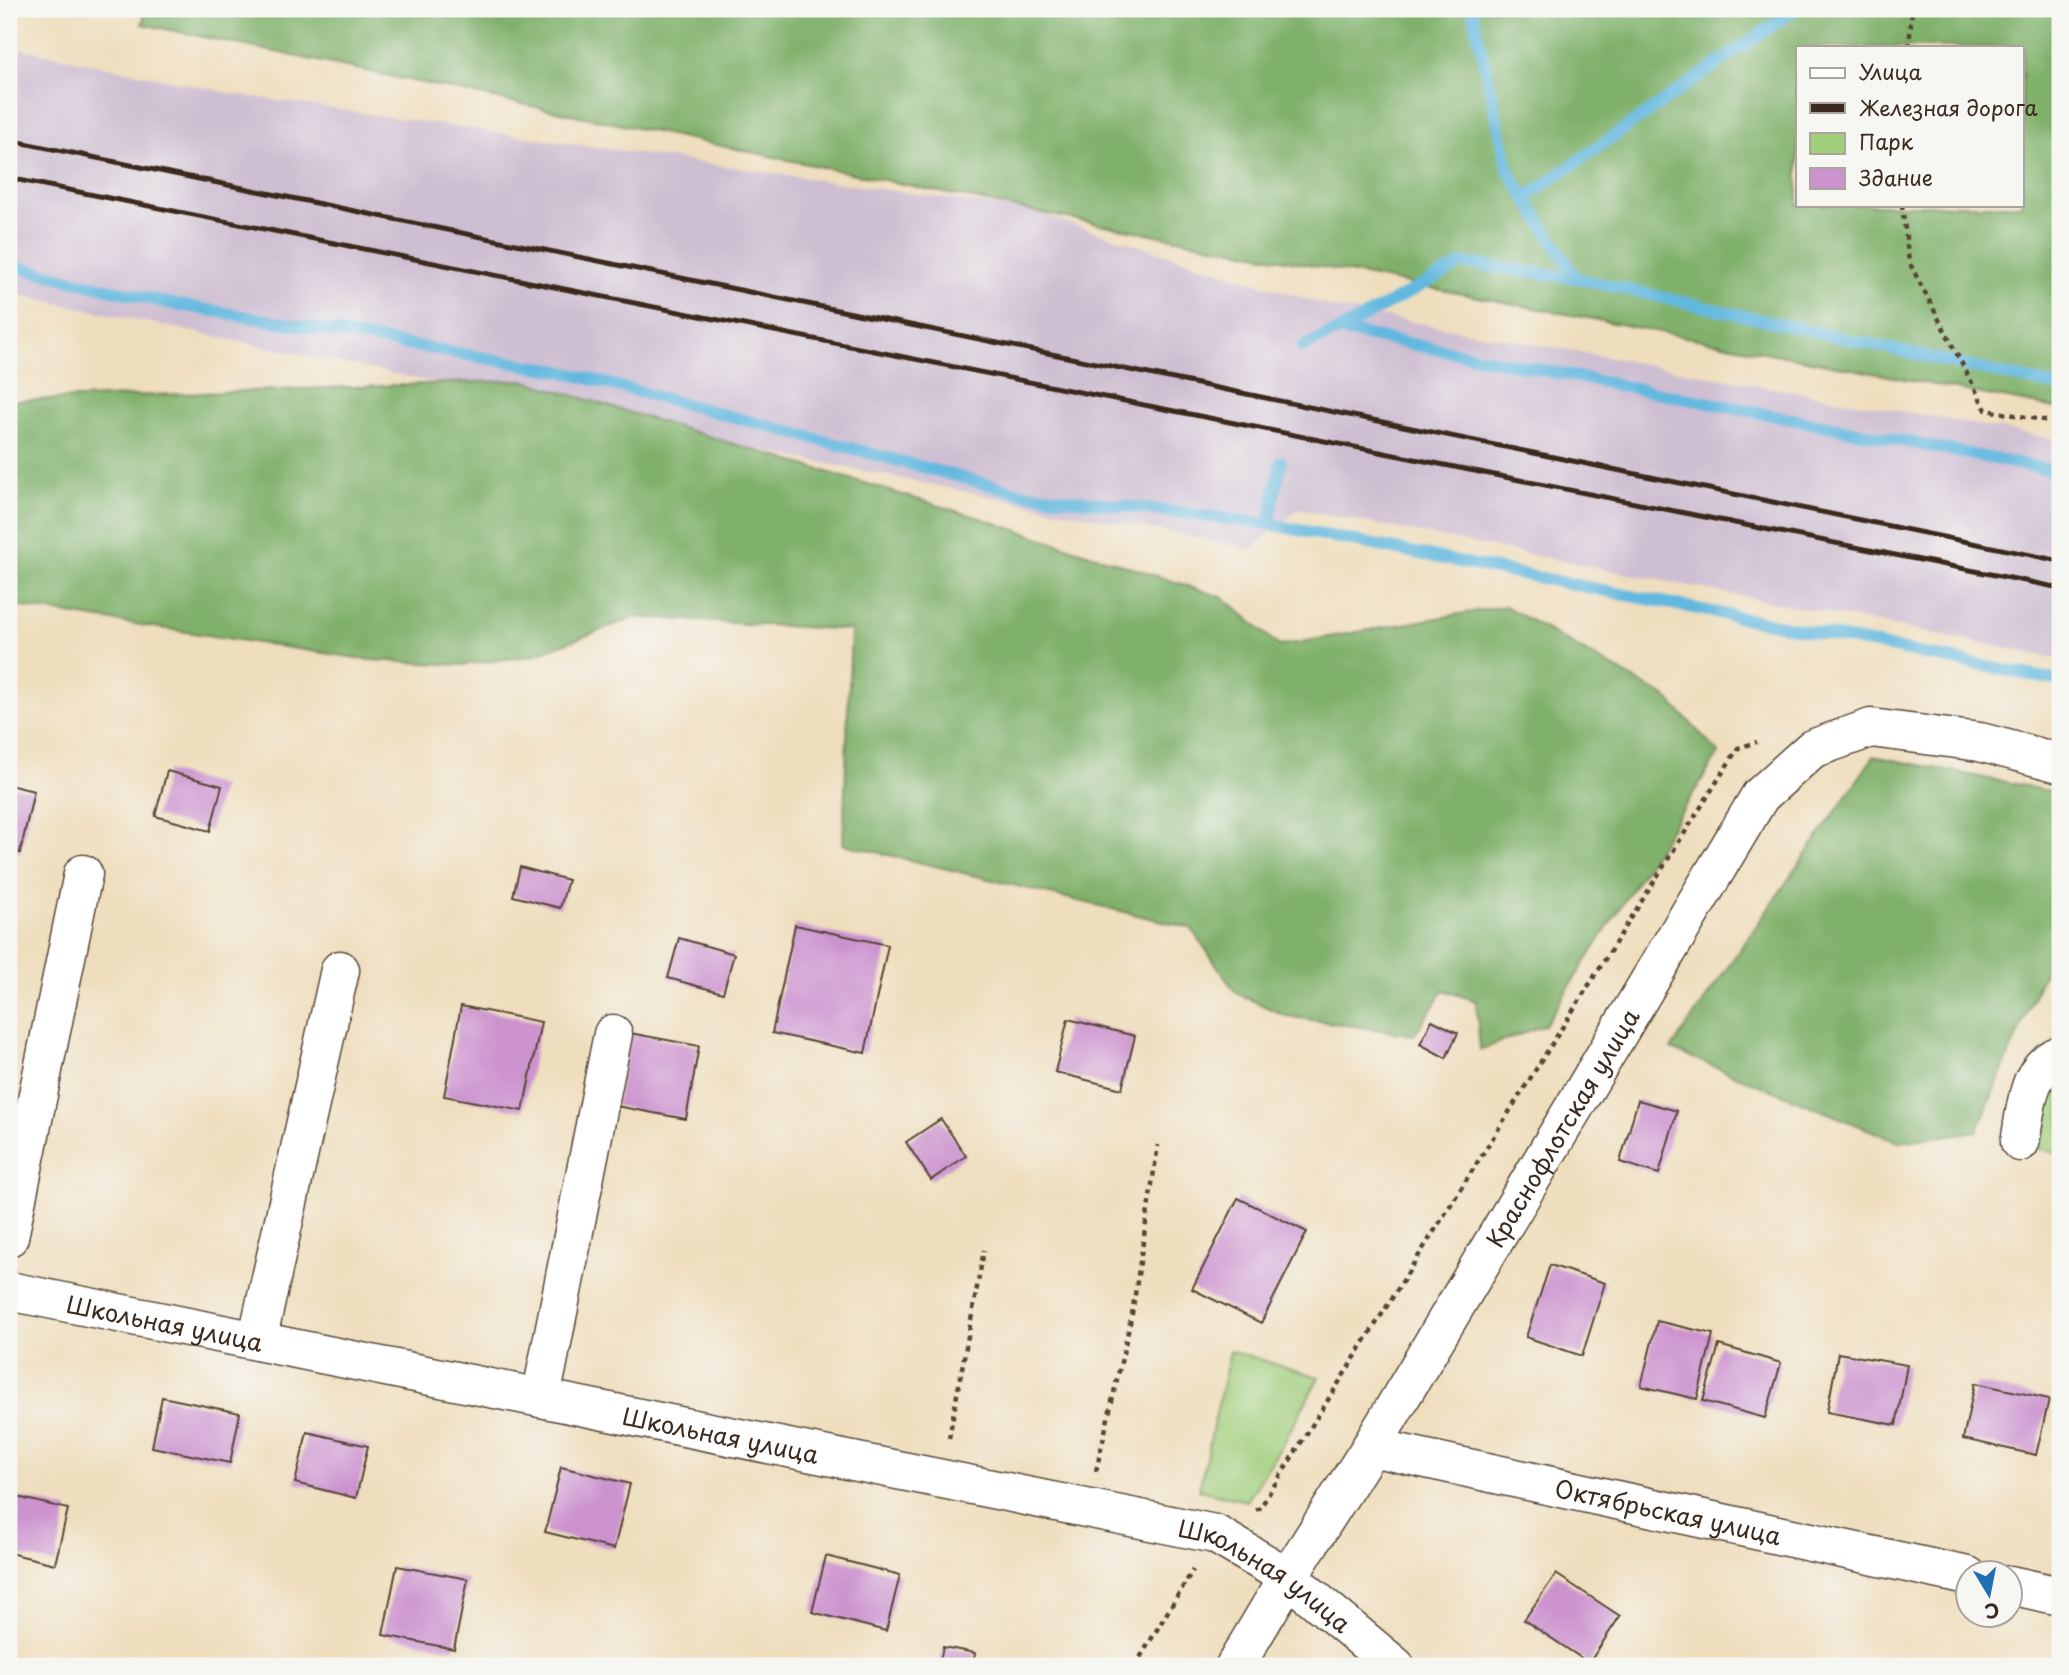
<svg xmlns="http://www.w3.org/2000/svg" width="2069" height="1675" font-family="'Playpen Sans',sans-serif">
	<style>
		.industrial { fill: #cebed1 }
		.green { fill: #a1ce7b; stroke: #6e7c4c; stroke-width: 2 }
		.forest { fill: #80b16b; stroke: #5e6e44; stroke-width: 2; fill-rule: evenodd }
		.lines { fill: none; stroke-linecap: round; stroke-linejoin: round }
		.stream { stroke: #62b8df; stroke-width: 12 }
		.building { fill: #cc93cf }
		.minor-casing { stroke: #564536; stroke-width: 41 }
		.path { stroke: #564536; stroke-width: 4.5; stroke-dasharray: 5 5; stroke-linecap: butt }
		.minor { stroke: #fff; stroke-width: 38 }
		.rail { stroke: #3b2a1e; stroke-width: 5 }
		.labels { text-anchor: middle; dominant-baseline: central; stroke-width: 7; stroke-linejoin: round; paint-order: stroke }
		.street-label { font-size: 24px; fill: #3b2a1e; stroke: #f6f6f2 }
	</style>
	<rect width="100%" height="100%" fill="#f6f6f2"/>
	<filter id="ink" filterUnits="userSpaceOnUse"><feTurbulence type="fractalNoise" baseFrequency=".0143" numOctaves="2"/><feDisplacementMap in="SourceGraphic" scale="14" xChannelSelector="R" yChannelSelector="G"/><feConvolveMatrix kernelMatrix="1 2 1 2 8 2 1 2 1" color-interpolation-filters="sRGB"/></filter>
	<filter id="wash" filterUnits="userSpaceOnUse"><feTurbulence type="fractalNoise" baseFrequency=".00686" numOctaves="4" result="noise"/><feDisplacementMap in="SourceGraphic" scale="28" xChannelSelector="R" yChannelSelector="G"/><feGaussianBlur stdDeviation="1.57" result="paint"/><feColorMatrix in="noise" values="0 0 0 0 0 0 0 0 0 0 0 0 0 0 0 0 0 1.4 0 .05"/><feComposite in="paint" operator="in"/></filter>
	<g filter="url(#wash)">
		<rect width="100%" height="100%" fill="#efdebd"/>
		<path class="industrial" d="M9,46l231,49 791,116 301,96 728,133v219l-761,-150 -48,40 -606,-122 -636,-134z"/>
		<path class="green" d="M2060,1090v63l-21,-4 10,-53z
			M1230,1351l89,26 -35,65 -37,59 -48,-11z"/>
		<path class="forest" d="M146,9h1914v400l-1029,-198 -889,-187zM1798,47h224v158h-224z
			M522,380l461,139 241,79 55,48 226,-40 162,92 52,55 -174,272 -65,25 -4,-49 -32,-11 -30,45 -128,-19 -50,-23 -45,-65 -348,-84 8,-214 -215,-13 -105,39 -71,9 -90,-5 -361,-55v-204z
			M1874,756l186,37v141l-83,197 -78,11 -228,-93z"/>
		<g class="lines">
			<path class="stream" d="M1472,9l37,163 67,106
				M1525,198l271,-189
				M9,265l158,38 393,68 460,122 249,31 791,157
				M1340,330l720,142
				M1302,347l38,-17 123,-67 113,15 484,109
				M1269,524l12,-62"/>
		</g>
		<g id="blocks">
			<path class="building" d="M167,771l55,15 -12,45 -55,-15z
				M9,785l25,6 -14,62 -11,-3z
				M520,867l48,13 -8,28 -47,-12z
				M795,925l93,20 -23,108 -93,-20z
				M679,938l55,16 -11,39 -55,-15z
				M461,1006l80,16 -18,89 -79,-15z
				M1068,1019l67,17 -13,53 -67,-17z
				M1432,1020l26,13 -12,25 -26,-14z
				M630,1033l69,13 -13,73 -70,-13z
				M1638,1100l39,11 -18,63 -39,-12z
				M941,1119l25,37 -35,24 -25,-38z
				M1238,1198l69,34 -46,91 -69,-34z
				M1550,1265l55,18 -23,73 -56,-19z
				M1657,1321l56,13 -16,65 -56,-13z
				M1719,1345l62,18 -16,55 -62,-17z
				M1838,1353l69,12 -11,60 -69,-13z
				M1975,1383l74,16 -13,56 -73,-16z
				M162,1397l78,16 -10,50 -78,-16z
				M307,1432l61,14 -12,52 -61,-15z
				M561,1467l69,17 -16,65 -69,-17z
				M9,1495l59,14 -13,55 -46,-11z
				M826,1556l74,19 -14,56 -74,-19z
				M397,1566l71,13 -14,70 -71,-14z
				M1556,1574l64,42 -31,47 -65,-43z
				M943,1647l32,6 -2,13h-34z"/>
		</g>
	</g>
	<g filter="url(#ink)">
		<use href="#blocks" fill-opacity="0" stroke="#564536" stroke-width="2"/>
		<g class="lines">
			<g class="minor-casing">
				<g id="minor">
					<path d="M2020,1142c6,-30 6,-75 40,-87"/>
					<path d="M9,1237l74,-363"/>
					<path id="s1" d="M9,1291l1206,243 73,43 107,89"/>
					<path d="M257,1341l83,-371"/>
					<path d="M541,1398l72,-364"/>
					<path id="s2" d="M1371,1447l597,129"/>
					<path d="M2010,1585l50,11"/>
					<path id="s3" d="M1235,1666l53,-89 83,-130 389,-651 52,-47 59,-21 109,14 80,21"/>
				</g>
			</g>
			<path class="path" d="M1909,47l3,-38
				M1902,205l7,57 77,148 74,13
				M949,1438l35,-188
				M1096,1471l36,-157 26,-169
				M1256,1510l4,-2 478,-760 19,-6
				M1135,1666l58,-96"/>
			<use href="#minor" class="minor"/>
			<path class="rail" d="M9,140l2051,421
				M9,178l2051,410"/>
		</g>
	</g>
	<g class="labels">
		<g class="street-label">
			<text stroke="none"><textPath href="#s3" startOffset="630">Краснофлотская улица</textPath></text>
			<text stroke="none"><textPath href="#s1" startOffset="159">Школьная улица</textPath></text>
			<text stroke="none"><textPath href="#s1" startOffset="726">Школьная улица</textPath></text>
			<text stroke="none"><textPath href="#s2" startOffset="304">Октябрьская улица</textPath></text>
			<text stroke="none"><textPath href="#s1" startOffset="1293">Школьная улица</textPath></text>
		</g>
	</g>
	<rect width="2069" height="1675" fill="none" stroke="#f6f6f2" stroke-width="35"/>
	<rect x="1796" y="46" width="228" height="161" fill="#f6f6f2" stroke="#aba49d" stroke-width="2"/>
	<rect x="1810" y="68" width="35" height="10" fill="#ffffff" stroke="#aba49d" stroke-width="2"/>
	<text x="1859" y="80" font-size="21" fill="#3b2a1e">Улица</text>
	<rect x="1810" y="103" width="35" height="10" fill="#3b2a1e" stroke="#aba49d" stroke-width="2"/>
	<text x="1859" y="116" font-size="21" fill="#3b2a1e">Железная дорога</text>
	<rect x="1810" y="133" width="35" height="21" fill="#a1ce7b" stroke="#aba49d" stroke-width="2"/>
	<text x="1859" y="150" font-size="21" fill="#3b2a1e">Парк</text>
	<rect x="1810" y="168" width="35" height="21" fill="#cc93cf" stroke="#aba49d" stroke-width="2"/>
	<text x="1859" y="186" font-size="21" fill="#3b2a1e">Здание</text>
	<g transform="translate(1989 1594) rotate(170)"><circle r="33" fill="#f6f6f2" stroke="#aba49d" stroke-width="2"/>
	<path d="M0-5L12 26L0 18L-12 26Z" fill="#1f6fb2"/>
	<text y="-10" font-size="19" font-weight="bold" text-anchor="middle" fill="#3b2a1e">С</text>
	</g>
</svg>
